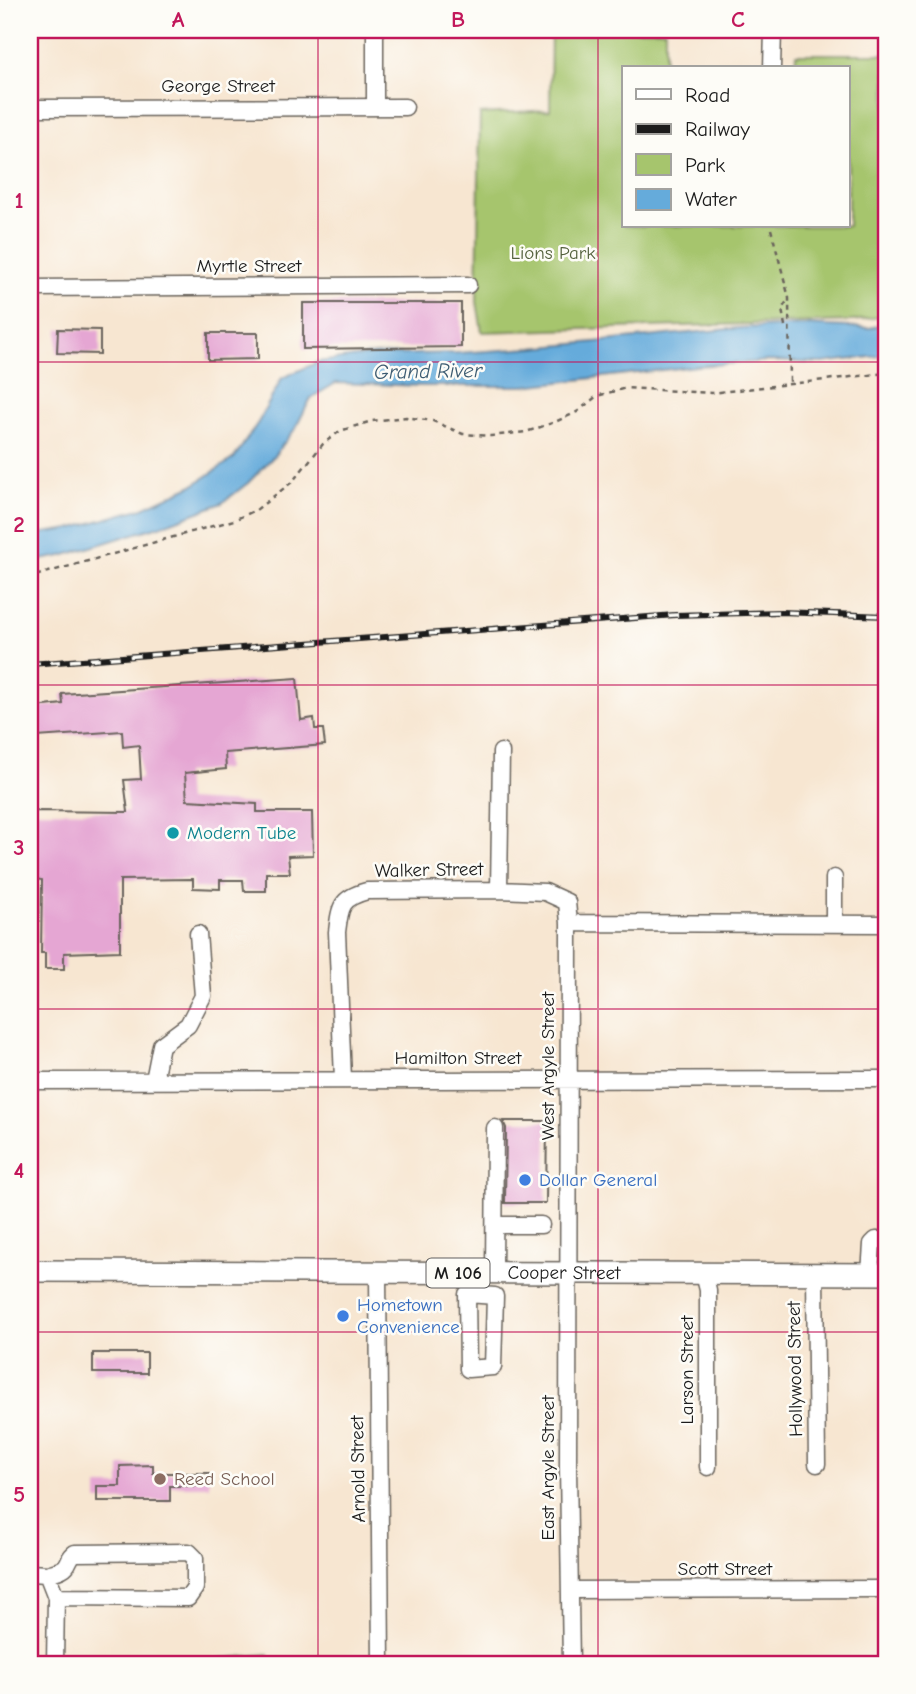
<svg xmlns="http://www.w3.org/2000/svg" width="916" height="1694" font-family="'Comic Neue',sans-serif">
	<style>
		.green { fill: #a6c56d; stroke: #617044; stroke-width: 2 }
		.water { fill: #65abdb; stroke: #40647c; stroke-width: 2 }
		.building { fill: #e5a6d3 }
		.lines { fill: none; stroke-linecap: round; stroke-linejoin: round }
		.minor-casing { stroke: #69635b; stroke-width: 19 }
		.major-casing { stroke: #69635b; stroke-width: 24 }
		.path { stroke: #69635b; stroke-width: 2.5; stroke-dasharray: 5 5; stroke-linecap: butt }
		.minor { stroke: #fff; stroke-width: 16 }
		.major { stroke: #fff; stroke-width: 21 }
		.rail-casing { stroke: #1c1c1c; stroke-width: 6 }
		.rail { stroke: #fdfcf7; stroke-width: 3.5; stroke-dasharray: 10; stroke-linecap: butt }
		.grid { fill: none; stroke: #c2185b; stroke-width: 2; stroke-opacity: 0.55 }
		.culture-dot { fill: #0f9aa8; stroke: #fdfcf7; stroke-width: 2.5 }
		.shop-dot { fill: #3f7fe0; stroke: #fdfcf7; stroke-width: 2.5 }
		.education-dot { fill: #8d6e63; stroke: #fdfcf7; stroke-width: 2.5 }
		.labels { text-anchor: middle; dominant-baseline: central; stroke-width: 5; stroke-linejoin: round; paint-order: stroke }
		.shield { fill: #fdfcf7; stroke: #605f5e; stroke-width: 2 }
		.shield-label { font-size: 18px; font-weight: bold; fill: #1c1c1c }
		.street-label { font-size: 19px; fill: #1c1c1c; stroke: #fdfcf7 }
		.park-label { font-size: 19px; fill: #53603c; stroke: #fdfcf7 }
		.culture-label { font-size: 19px; fill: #0d838f; stroke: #fdfcf7; text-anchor: start }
		.shop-label { font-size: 19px; fill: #366cbe; stroke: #fdfcf7; text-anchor: start }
		.education-label { font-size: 19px; fill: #785e54; stroke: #fdfcf7; text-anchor: start }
		.water-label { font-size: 21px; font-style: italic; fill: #3d5c72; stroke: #fdfcf7 }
		.neatline { fill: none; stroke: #c2185b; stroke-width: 2.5 }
		.grid-label { font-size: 23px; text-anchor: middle; font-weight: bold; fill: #c2185b }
	</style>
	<rect width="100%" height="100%" fill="#fdfcf7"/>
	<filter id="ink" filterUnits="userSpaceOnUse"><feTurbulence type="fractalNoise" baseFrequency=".0143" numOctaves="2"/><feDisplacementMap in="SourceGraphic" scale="14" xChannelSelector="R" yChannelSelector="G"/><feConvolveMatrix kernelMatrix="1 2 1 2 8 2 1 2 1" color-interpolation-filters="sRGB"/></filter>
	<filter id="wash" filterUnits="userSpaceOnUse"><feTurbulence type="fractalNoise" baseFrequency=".00686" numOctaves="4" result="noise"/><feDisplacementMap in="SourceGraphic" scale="28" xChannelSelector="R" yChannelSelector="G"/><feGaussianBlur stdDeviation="1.57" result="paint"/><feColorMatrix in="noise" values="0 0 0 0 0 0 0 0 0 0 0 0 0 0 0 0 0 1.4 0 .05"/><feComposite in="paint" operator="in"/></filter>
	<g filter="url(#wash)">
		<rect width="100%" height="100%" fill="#f7e6d1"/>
		<path class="green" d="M551,30h114v38h-41v158h224v-158h-53l1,-14h90v262l-33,5 -371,11 -5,-30 3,-188 70,-4z
			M268,1654v10h-62l14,-5z"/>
		<path class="water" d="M886,324v31l-64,8 -53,-2 -72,5 -173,20h-99l-89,-3 -25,15 -16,31 -22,28 -25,26 -26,20 -53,20 -107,33 -32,6v-27l40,-6 73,-21 52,-24 39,-26 25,-37 23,-43 36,-16 53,-7 86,-2 75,-5 208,-20 67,-3 62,3z"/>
		<g id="blocks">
			<path class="building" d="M303,303h158v44l-158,2z
				M58,329l42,1v24l-43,-1z
				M208,333h50v26l-50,1z
				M297,678l4,42 13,-2 1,11h8l2,16 -100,8 1,16 -41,4 2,27 70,4v8h55l1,43 -25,1 2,17h-24v18h-22l-1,-11h-23v9l-27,-1v-9l-73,1v71l-56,2v16h-19v-16h-4l1,-73 -7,-1 -1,-68 94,1 -4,-32 17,-1 -2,-34 -16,2 -1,-16 -85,6 -2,-30 28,-3 -1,-10z
				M503,1121h44l-1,82h-41l1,-75z
				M93,1353h54v20h-54z
				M153,1465v8h56v13h-39v15h-73v-15h23v-20z"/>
		</g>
	</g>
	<g filter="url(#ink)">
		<use href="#blocks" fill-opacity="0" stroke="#69635b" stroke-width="2"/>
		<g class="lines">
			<g class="minor-casing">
				<path id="minor" d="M772,68l1,-38
					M375,107v-77
					M30,108l375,-1
					M30,288l438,-3
					M834,878v46
					M499,890l2,-138
					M569,923l317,1
					M343,1079l-6,-147c3,-26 4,-34 30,-41l132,-1 46,2 22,10 2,21 -1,544 3,197
					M154,1080l7,-35 27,-20 15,-29 -5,-62
					M30,1081l856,-2
					M495,1225h46
					M378,1273l3,391
					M494,1273l1,-145
					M704,1274l4,16v177
					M815,1274l2,190
					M870,1274l2,-30 4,-4h10
					M467,1294l28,2 -2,71 -25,2z
					M30,1573l17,1 9,23 -1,67
					M47,1574c6,-2 15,-3 19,-8 4,-5 3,-9 9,-13l114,-1 6,6v30l-7,10 -132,-1
					M570,1590l311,-1"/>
			</g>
			<g class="major-casing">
				<g id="major">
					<path id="s1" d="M30,1271l856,3"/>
				</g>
			</g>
			<path class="path" d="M771,229l18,69 1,86
				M785,326l-3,-17 7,-11
				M30,584l8,-9 196,-55 22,-10 36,-28 31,-38 17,-13 32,-10 34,-4 27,4 30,13 28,2 35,-4 29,-10 22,-10 20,-16 29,-8 85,5 175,-20"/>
			<use href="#minor" class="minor"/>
			<use href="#major" class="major"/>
			<g class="rail-casing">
				<path id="rail" d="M30,664l645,-49 106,-3 105,4"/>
			</g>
			<use href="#rail" class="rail"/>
		</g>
	</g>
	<path class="grid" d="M318,30v1634M598,30v1634M30,362h856M30,685h856M30,1009h856M30,1332h856"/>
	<circle class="culture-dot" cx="173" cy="833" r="7"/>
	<g class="shop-dot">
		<circle cx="525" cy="1180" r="7"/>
		<circle cx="343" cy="1316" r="7"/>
	</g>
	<circle class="education-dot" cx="160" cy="1479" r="7"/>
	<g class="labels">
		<rect class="shield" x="426.5" y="1258.5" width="63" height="29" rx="5"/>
		<g class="shield-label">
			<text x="458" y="1273">M 106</text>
		</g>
		<g class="street-label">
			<text x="218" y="86">George Street</text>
			<text x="249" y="266">Myrtle Street</text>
			<text transform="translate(429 870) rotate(-1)">Walker Street</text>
			<text x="458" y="1058">Hamilton Street</text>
			<text transform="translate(548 1066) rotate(-90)">West Argyle Street</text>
			<text stroke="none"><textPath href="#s1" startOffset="534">Cooper Street</textPath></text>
			<text transform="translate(795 1369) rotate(-91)">Hollywood Street</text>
			<text transform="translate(687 1370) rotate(-90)">Larson Street</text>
			<text transform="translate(548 1468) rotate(-90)">East Argyle Street</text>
			<text transform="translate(358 1469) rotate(-91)">Arnold Street</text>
			<text x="725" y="1569">Scott Street</text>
		</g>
		<g class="park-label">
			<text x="553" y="253">Lions Park</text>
		</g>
		<g class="culture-label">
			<text x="187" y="833">Modern Tube</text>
		</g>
		<g class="shop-label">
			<text x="539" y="1180">Dollar General</text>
			<text x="357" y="1305">Hometown<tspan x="357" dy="22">Convenience</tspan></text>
		</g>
		<g class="education-label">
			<text x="174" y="1479">Reed School</text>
		</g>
		<g class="water-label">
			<text transform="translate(428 371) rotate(-1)">Grand River</text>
		</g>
	</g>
	<rect width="916" height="1694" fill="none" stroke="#fdfcf7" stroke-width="77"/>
	<rect x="622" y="66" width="228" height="161" fill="#fdfcf7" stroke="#a3a29f" stroke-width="2"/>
	<rect x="636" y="89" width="35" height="10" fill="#ffffff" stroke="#a3a29f" stroke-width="2"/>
	<text x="685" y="102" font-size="21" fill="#1c1c1c">Road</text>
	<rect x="636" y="124" width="35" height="10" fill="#1c1c1c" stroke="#a3a29f" stroke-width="2"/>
	<text x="685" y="136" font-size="21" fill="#1c1c1c">Railway</text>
	<rect x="636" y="154" width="35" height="21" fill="#a6c56d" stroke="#a3a29f" stroke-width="2"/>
	<text x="685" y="172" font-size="21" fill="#1c1c1c">Park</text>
	<rect x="636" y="189" width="35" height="21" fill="#65abdb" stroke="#a3a29f" stroke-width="2"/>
	<text x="685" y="206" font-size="21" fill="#1c1c1c">Water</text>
	<rect x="38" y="38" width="840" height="1618" class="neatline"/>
	<g class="grid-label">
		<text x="178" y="27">A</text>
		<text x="458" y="27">B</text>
		<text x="738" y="27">C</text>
		<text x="19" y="208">1</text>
		<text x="19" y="532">2</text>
		<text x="19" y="855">3</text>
		<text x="19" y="1178">4</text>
		<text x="19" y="1502">5</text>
	</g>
</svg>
